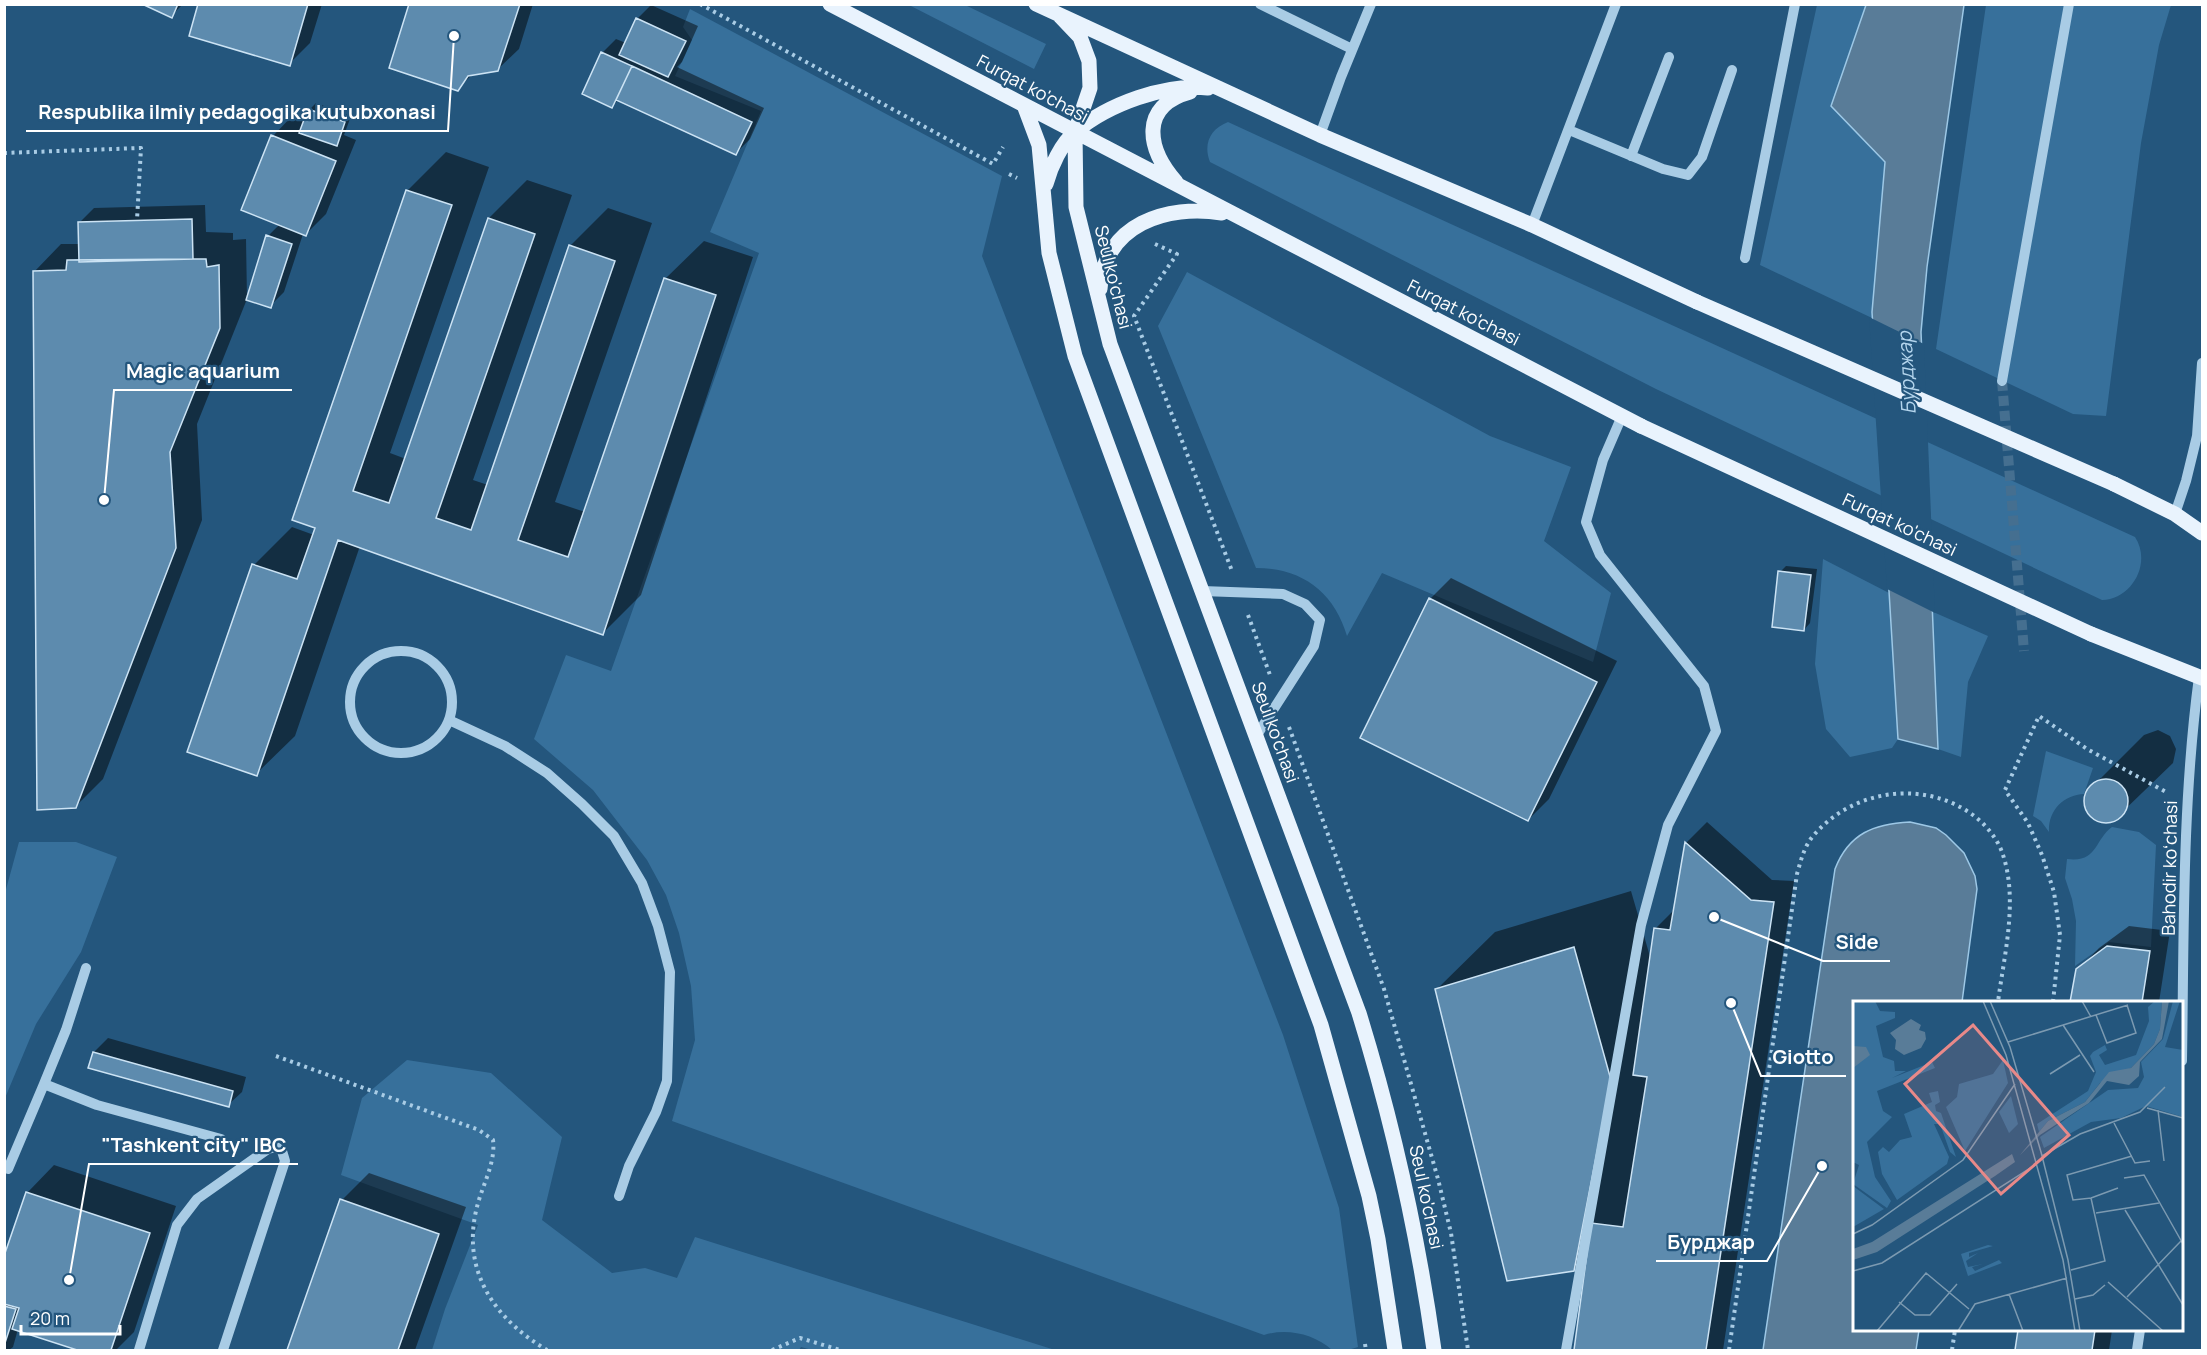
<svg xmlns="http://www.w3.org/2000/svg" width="2207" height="1355" font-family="Manrope,sans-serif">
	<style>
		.green { fill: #37709b }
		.water { fill: #597c98; stroke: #9dc8e6; stroke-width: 1.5 }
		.pier { fill: #24567d }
		.shadow { fill: #0007; fill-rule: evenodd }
		.building { fill: #5d8bae; stroke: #cce3f4; stroke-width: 1.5 }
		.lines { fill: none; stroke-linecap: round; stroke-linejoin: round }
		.minor-tunnel { stroke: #456f90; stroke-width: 10; stroke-dasharray: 10 5; stroke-linecap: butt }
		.path { stroke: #a9cce5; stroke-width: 4; stroke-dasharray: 3 4.5; stroke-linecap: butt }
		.minor { stroke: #a9cce5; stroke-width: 10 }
		.major { stroke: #e9f3fd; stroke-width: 15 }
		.major-bridge { stroke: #e9f3fd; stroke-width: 15 }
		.labels { text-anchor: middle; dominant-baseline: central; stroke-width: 4.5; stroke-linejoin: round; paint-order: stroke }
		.street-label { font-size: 18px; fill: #fff; stroke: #24567d }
		.water-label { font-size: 20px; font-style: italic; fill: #b4d5ed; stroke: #24567d }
		.inset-road { fill: none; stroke: #7c9ab1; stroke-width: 1.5 }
		.view { fill: #e88989; fill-opacity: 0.15; stroke: #e88989; stroke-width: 3 }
		.inset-edge { fill: none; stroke: #fff; stroke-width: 3 }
		.leader { fill: none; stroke: #fff; stroke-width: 2 }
		.callout-dot { fill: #fff; stroke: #24567d; stroke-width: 2 }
		.callout-label { font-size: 20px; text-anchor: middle; font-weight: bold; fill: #fff; stroke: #24567d; stroke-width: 4.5; stroke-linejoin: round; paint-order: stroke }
	</style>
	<rect width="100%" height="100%" fill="#24567d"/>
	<path class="green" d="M909,5h56l81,39 -12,25z
		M1817,5h49l-35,101 54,56 -13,156 -112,-53z
		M1986,5h185l-12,40 -18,98 -35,273 -33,-2 -137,-65z
		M690,9l312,167 -20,80 301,779 56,173 19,139 -10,3h-16c-18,-16 -45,-22 -68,-15l-592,-214 23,-81 -4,-54 -12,-53 -13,-38 -19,-35 -54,-70 -59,-51 32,-84 45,16 148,-418 -49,-21 51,-121 -86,-35 17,-36 -9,-13z
		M1228,122l907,415c17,26 -3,62 -33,63l-446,-211 -446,-227c-7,-18 0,-33 18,-40z
		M1187,272l303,164 81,31 -27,74 67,52 -18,69 -211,-89 -35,63c-13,-44 -45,-68 -91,-68l-98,-242z
		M1823,559l68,35 7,145 -6,9 -42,9 -24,-28 -11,-65z
		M1931,611l57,25 -20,46 -7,75 -23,-8z
		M2046,751l47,17 -9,26c-21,1 -36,17 -35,38l-8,-11 -8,-5z
		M2112,827l27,5 17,13 -5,102 -42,-5 -34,24 1,-45 -4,-22 -7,-21 2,-19c31,4 27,-19 45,-32z
		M19,842h57l41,15 -36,95 -45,72 -31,74v-205z
		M407,1060l84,13 71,64 -20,83 70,53 33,-5 32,10 18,-41 360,113h-243l-11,-3 -2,3h-367l13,-41 33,-84 -137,-50 21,-77z"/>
	<path class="water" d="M1866,5h98l-37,262 -6,65 17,417 -40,-10 -26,-427 13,-150 -54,-56z
		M1910,822l26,6 10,7 18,18 11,23 2,13 -15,113h-108v328h65l-3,20h-153l72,-481c14,-36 39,-45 75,-47z"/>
	<path class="pier" d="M1869,317l55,27 11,269 -48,-24z"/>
	<path class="shadow" d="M146,4h37l-12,12z
		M200,4h122l-12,39 -21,21z
		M411,4h122l-14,45 -22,21 -24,4 -16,15z
		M651,5l47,21 -16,36 -5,5 87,41 -14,31 -14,14 -117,-54 -7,7 -10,-53 14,-14 10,4 11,-24z
		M316,103l35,13 -7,19 12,5 -30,74 -20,20h-3l-19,58 -14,14 -2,-70 12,-12 -7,-88 20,-21 13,5 3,-10z
		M446,152l43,15 -99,286 16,6 83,-241 38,-38 45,15 -99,285 15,5 82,-239 38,-38 44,15 -97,279 30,10 80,-233 39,-38 49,16 -112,338 -38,38 -243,-87 -65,190 -39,38 -2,-209 38,-38 22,8 3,-8 -23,-8 114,-329z
		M205,205l1,27 27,1v7l13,-1 1,60 -50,125 5,96 -99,259 -27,27 -42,-534 27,-28h19v-22l14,-14zM75,259h6v3h-9z
		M1786,566l31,3 -7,54 -6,7 -24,-58z
		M1451,578l166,83 -68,138 -21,21 -98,-221z
		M2158,730l12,6 6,13 -3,14 -60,58 -7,1 -12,-3 -5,-5 -4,-12 4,-12 55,-55z
		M1707,822l65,58 22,1 -71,469h-148l13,-95 -15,15 -136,-281 58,-57 136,-41 20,69 4,-31 20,-20 11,-66z
		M2129,926l41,5 -11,71h-87l6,-32 21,-22z
		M108,1038l138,39 -4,15 -14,13 -138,-38 4,-15z
		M54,1165l122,41 -42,126 -18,18h-34l-64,-21 -5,18 -4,3h-5v-89l23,-68z
		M369,1173l97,34 -51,143h-127l54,-150z
		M2020,1330h92l-3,20h-92z"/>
	<path class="building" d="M142,4h36l-6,14z
		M198,4h110l-18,62 -101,-30z
		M409,4h111l-22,67 -30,5 -10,15 -69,-23z
		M636,18l50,23 -18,36 -49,-22z
		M601,52l31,14 -20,42 -30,-14z
		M632,66l120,56 -16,33 -120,-55z
		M308,109l37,13 -8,24 -38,-13z
		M271,135l65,26 -30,75 -65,-26z
		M406,190l46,15 -99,286 36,12 99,-285 47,16 -99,284 35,12 98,-285 46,16 -97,279 50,17 96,-279 52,17 -113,340 -265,-95 -81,236 -70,-24 65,-188 45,15 18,-51 -23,-8z
		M192,219l1,40 -114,3 -1,-40z
		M266,235l26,9 -21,64 -25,-8z
		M193,259h13l1,8 12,-2 1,63 -50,124 6,96 -100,260 -39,2 -4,-539 33,-1 1,-10z
		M1778,571l33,4 -7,56 -32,-4z
		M1429,598l168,84 -69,139 -168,-83z
		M2084 801a22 22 0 1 1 44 0a22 22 0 1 1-44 0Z
		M1685,842l66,58 23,2 -68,448h-132l17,-127 32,4 24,-150 -14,-2 21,-147 16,2z
		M2107,946l43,5 -8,51h-72l6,-33z
		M1574,947l37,133 -37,191 -67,10 -72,-292z
		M93,1052l140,39 -4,16 -141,-39z
		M26,1192l124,41 -39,117h-34l-65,-21 7,-21 -15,-4v-48z
		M340,1199l99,35 -41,116h-111z
		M4,1306l12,3 -12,37z
		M2018,1330h77l-3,20h-77z"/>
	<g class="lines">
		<path class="minor-tunnel" d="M2002,381l22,270"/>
		<path class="path" d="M700,4l293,160 10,-17
			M4,153l137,-5 -4,72
			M1009,174l8,4
			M1155,244l22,10 -43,62 98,255
			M1248,615l22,60
			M1289,727l95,262 54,190 13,54 17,117
			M2053,1002l7,-67 -6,-43 -12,-37 -14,-32 -23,-33 34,-74 48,33 79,43
			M276,1056l203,74 14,10c3,24 -12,47 -17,71 -14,62 20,109 71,139
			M1365,1344l1,6
			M772,1350l28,-12 40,12
			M1729,1350l68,-476c4,-14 7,-27 16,-38 38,-45 105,-56 154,-25 15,9 29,25 35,41 17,47 2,103 -4,150
			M1952,1350l3,-20"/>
		<path class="minor" d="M1260,4l92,45
			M1569,130l94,39 25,6 14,-18 30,-87
			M1320,135l21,-58 30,-73
			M1631,156l38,-99
			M1532,225l84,-221
			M1745,258l50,-254
			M2002,381l67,-377
			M2175,514l11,-33 11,-45 5,-73
			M1202,591l81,3 22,10 15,16 -6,26 -57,89
			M350 702a51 51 0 1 1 102 0a51 51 0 1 1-102 0Z
			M449,720l56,26 42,27 35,31 32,32 28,47 16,43 12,46 -3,109 -11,31 -27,54 -10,30
			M86,968l-20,62 -22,54 53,21 124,34
			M2182,1061c2,-128 0,-257 17,-384
			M8,1169l36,-85
			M139,1350l38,-125 20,-26 71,-50 8,-2 6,4 3,10 -62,189
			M1566,1350l75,-425 27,-100 48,-94 -12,-45 -104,-131 -14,-33 17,-62 19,-44
			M2137,1350l3,-20"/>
		<path class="major" d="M830,4l811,422
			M1036,4l284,131 212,90 165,77
			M1060,16l20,21 9,24 1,27 -15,44 1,75 34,137 249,669c34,110 59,223 75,337
			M1024,105l15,40 10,108 26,103 246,669 48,171 9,43 17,111
			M1176,182c-29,-33 -37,-76 14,-90
			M1046,184c5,-18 15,-40 29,-52 33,-28 91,-49 133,-44
			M1100,289c4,-65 67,-85 122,-76
			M2114,484l61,30 27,19
			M2091,634l111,44"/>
		<path class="major-bridge" d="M1697,302l417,182
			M1641,426l450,208"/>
	</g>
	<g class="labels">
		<g class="street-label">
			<text transform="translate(1033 88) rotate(28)">Furqat ko'chasi</text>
			<text transform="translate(1114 277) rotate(76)">Seul ko'chasi</text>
			<text transform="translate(1464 312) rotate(27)">Furqat ko'chasi</text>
			<text transform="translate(1900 524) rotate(25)">Furqat ko'chasi</text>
			<text transform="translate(1276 732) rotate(70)">Seul ko'chasi</text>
			<text transform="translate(2169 868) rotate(-89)">Bahodir koʻchasi</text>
			<text transform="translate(1427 1197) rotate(78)">Seul ko'chasi</text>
		</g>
		<g class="water-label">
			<text transform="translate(1906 373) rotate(-93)">Бурджар</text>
		</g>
	</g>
	<g transform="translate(1853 1001)">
		<rect width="330" height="330" fill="#24567d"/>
		<path d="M0,0h22l5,10 15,1v6l-19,8 7,31 11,4 1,10h11l-14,7 40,-16 3,6 -58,23 6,20 9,6 -25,25 8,35 16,24 -4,7 -34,-24 6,-19 -6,-3zM302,0h7l-2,28 -6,15 -23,24 -31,15 -15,19 -37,19 -9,11 -2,-8 51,-33 8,-19 -6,-16 3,-4 12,-7 2,5 -8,5 6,10 31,-10 13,-34 -1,-14zM320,0h7l-15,46 18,3v67l-37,-11 -25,12 -30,4 -47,26 -4,-11 68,-47 30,-2 6,-11 -3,-15 22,-23zM150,59l5,23 -43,68 -19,-44 11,-10 2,-13 34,-10zM85,90l2,11 -5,3 1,6 5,2 15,44 -6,-5 -10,-28h-6l15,33 -2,7 -50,36 -15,-26 -4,-22 5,-5 6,5 11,-12 12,-3 -8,-23 28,-12 -3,-9zM158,95l7,28 -9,9 -10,-21zM0,185l31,23 -31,18zM135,244l5,1 -24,7v4l9,-4 -12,8 2,6 15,-3 -11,3 3,4 24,-11 3,3 -34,13 -7,-22z" fill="#37709b"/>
		<path d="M309,0h7l-7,38 -22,23 -1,14 -10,9 -22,-4 -18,22 -49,32 -20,20 28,-34 37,-19 24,-30 22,-4 23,-24 6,-15zM58,18l10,6 -2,5 6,2 1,7 -5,9 -17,7 -9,-6 1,-9 -6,-7zM0,45l13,1 4,8 -17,13zM159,153l3,8 -20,14 -118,76 -24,8v-11l19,-7z" fill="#597c98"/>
		<path class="inset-road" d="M130,0l23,54 57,205 12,71M137,0l20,46 31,105 27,108 12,71M229,0l9,16M243,14l11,28 29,-10 -9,-28M210,24l31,47M155,41l120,-37M197,73l30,-19M294,107l36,10M305,109l6,51M261,122l21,40 15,-2M189,155l38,-22 60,-22 25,-25M271,177l20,-3 39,69M238,197l27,-10M272,209l58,95M243,212l63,-10M0,233l19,-9 91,-65 52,-76M218,269l34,-9 -14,-63 -18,2 -6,-25 65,-19M0,270l29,-8 153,-98M255,281l55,49M156,293l14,37M274,296l54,-56M222,298l18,-4 12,-10M46,301l16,13h15l27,-31M24,330l49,-58 43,36M105,330l17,-27 92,-26"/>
		<path class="view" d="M120,24l96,110 -68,59 -96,-110z"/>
		<rect width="330" height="330" class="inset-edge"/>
	</g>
	<path class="leader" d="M454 36L448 131H26M104 500L114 390H292M1714 917L1823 961H1890M1731 1003L1761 1076H1846M69 1280L89 1164H298M1822 1166L1767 1261H1656"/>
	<g class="callout-dot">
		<circle cx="454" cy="36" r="6"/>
		<circle cx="104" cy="500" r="6"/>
		<circle cx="1714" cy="917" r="6"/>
		<circle cx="1731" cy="1003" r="6"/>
		<circle cx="69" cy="1280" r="6"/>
		<circle cx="1822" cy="1166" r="6"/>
	</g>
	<g class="callout-label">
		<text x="237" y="119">Respublika ilmiy pedagogika kutubxonasi</text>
		<text x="203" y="378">Magic aquarium</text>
		<text x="1857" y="949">Side</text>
		<text x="1803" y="1064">Giotto</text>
		<text x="194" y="1152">"Tashkent city" IBC</text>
		<text x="1711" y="1249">Бурджар</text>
	</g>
	<rect width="2207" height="1355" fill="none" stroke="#ffffff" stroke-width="12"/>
	<path d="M21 1325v9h99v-9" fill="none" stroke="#ffffff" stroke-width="3"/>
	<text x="30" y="1325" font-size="18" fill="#ffffff" stroke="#24567d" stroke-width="4.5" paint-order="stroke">20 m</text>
</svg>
